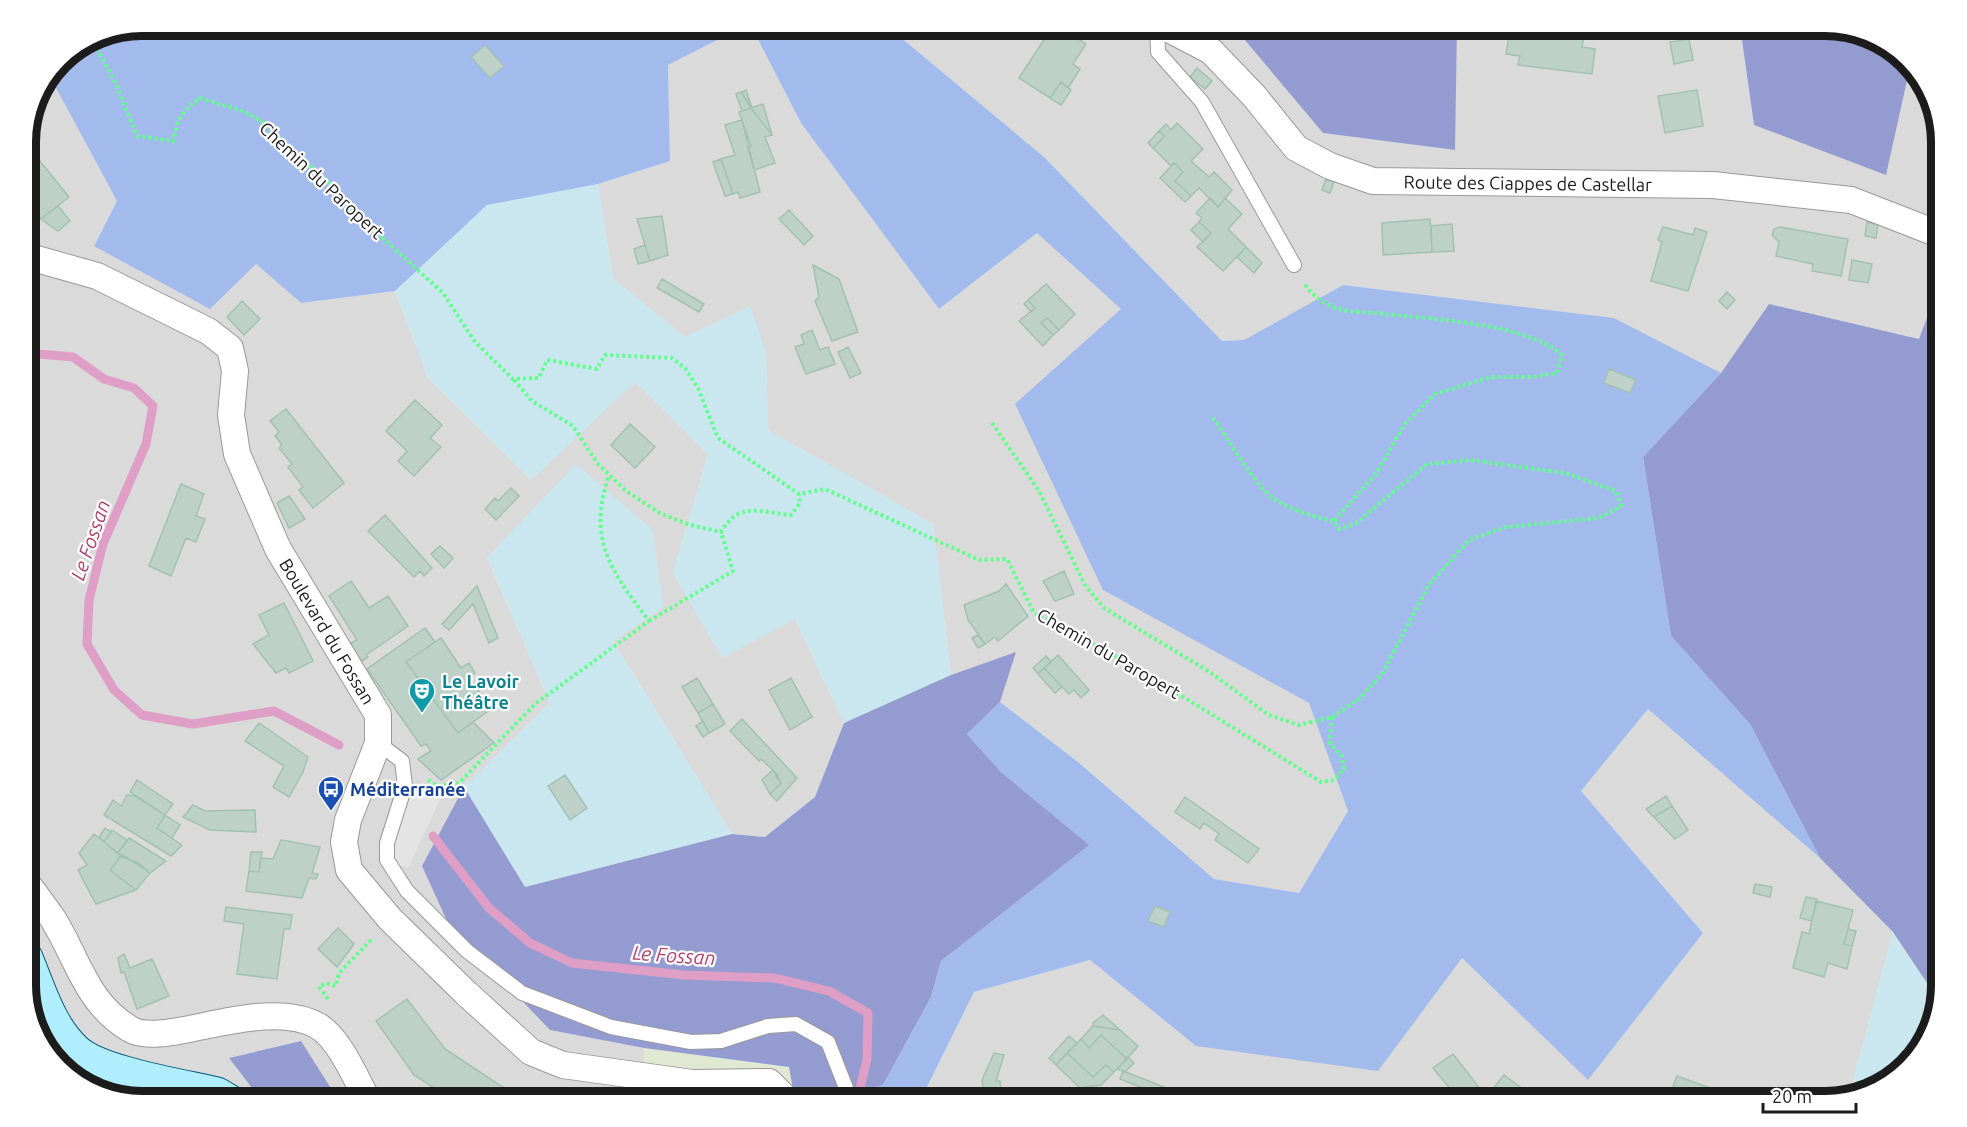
<svg xmlns="http://www.w3.org/2000/svg" width="1967" height="1127" font-family="Ubuntu,sans-serif">
	<style>
		.residential { fill: #d9dad9 }
		.industrial { fill: #e0e8d2 }
		.farmland { fill: #cae6ef }
		.grass { fill: #a3bbec }
		.forest { fill: #939bd0 }
		.parking { fill: #e4e4e4 }
		.lines { fill: none; stroke-linecap: round; stroke-linejoin: round }
		.stream { stroke: #df9ec6; stroke-width: 9 }
		.building { fill: #bed1c9; stroke: #a2c0b4; stroke-width: 1.5 }
		.lane-casing { stroke: #999; stroke-width: 16 }
		.street-casing { stroke: #999; stroke-width: 28 }
		.secondary-casing { stroke: #005676; stroke-width: 35 }
		.path { stroke: #61ff8b; stroke-width: 4; stroke-dasharray: 3 3; stroke-linecap: butt }
		.lane { stroke: #fff; stroke-width: 14 }
		.street { stroke: #fff; stroke-width: 26 }
		.secondary { stroke: #b0edfd; stroke-width: 33 }
		.labels { text-anchor: middle; dominant-baseline: central; stroke-width: 4.5; stroke-linejoin: round; paint-order: stroke }
		.street-label { font-size: 18px; fill: #1c1c1c; stroke: #fff }
		.culture-label { font-size: 18px; font-weight: bold; fill: #0d838f; stroke: #fff; text-anchor: start }
		.transit-label { font-size: 18px; font-weight: bold; fill: #164399; stroke: #fff; text-anchor: start }
		.water-label { font-size: 20px; font-style: italic; fill: #b04468; stroke: #fff }
		.rim { fill: none; stroke: #1c1c1c; stroke-width: 8 }
	</style>
	<rect width="100%" height="100%" fill="#e1eeec"/>
	<path class="residential" d="M745,26h6l50,97 138,186 98,-76 84,76 -18,281 207,113 38,108 -49,82 -85,-14 -136,-117 -78,-60 15,-49 -64,22 -18,-151 -165,-94 -2,-78 -81,-15 -72,-58 -15,-95 72,-23 -2,-96z
		M887,26h346l90,107 131,17 3,-124h283l14,99 132,49 24,-107 16,16 15,51v147l-21,58 -151,-35 -48,69 -107,-55 -271,-33 -99,55 -22,1 -178,-184z
		M49,75l68,126 -23,45 162,18 45,39 94,-12 33,87 103,102 104,-99 73,73 -35,119 49,84 73,-38 49,104 -29,74 -50,40 -33,-3 -119,-193 -126,-83 63,145 -86,84 -42,79 128,164 94,18 -1,53h-304l-39,-60 -71,17 33,43h-120l-58,-15 -39,-36 -19,-57v-859l8,-37z
		M1648,709l172,149 73,74 -40,149 2,13 -29,7h-906l54,-109 116,-32 106,86 266,-88 126,122 115,-147 -122,-142z"/>
	<path class="industrial" d="M644,1048l145,20 6,33h-152z"/>
	<path class="farmland" d="M598,184l15,95 72,58 65,-31 16,46 2,78 165,94 18,151 -107,48 -49,-104 -73,39 -49,-85 35,-119 -73,-72 -104,98 -103,-102 -33,-87 92,-86z
		M576,464l77,66 10,77 -50,35 119,192 -208,53 -60,-100 86,-84 -63,-146z
		M1893,932l38,57 9,1 -14,53 -42,43 -29,8 -2,-13z"/>
	<path class="grass" d="M142,26h603l-77,39 2,96 -72,23 -111,21 -92,86 -94,12 -45,-39 -46,45 -116,-63 23,-45 -68,-126c24,-35 54,-42 93,-49z
		M751,26h136l157,131 178,184 22,-1 99,-55 271,33 107,55 -78,84 28,179 79,88 70,134 -172,-149 -67,82 122,142 -115,147 -126,-122 -84,113 -182,-25 -106,-86 -116,32 -54,109h-91l54,-16 48,-88 10,-36 147,-116 -87,-73 -34,-38 33,-32 78,60 136,117 85,14 49,-82 -39,-108 -206,-113 -88,-186 106,-95 -84,-76 -98,76 -138,-186z"/>
	<path class="forest" d="M1233,26h224l-2,124 -132,-17z
		M1740,26h86l57,15 27,26 -24,108 -132,-50z
		M1941,281v705l-1,4 -9,-1 -38,-57 -73,-74 -70,-134 -79,-88 -28,-179 78,-84 48,-69 150,35z
		M1016,652l-16,50 -33,32 34,38 88,73 -148,116 -10,36 -48,88 -54,16h-34l-6,-34 -145,-19 -94,-18 -102,-107 -26,-57 42,-79 61,100 207,-53 33,3 50,-40 29,-74 107,-48z
		M301,1041l38,60h-77l-33,-43z"/>
	<path class="parking" d="M405,786l38,7 -35,75 -21,-8z"/>
	<g class="lines">
		<path class="stream" d="M26,353l47,4 31,22 30,9 19,18 -7,38 -43,100 -14,56 -2,44 27,46 28,25 51,9 81,-13 65,34
			M433,836l56,72 41,35 42,20 112,12 91,3 54,13 39,22 -1,46 -10,42"/>
	</g>
	<path class="building" d="M975,26h19l-9,9z
		M1053,26h5l28,18 -13,20 7,5 -12,19 -7,-6 -11,16 -31,-20z
		M1542,26h13l-3,13 -12,-1z
		M1555,26l30,4 -3,17 13,2 -3,25 -74,-9 2,-9 -14,-2 4,-23 10,2 1,-6 21,4 -2,7 12,1z
		M1689,39l4,21 -19,4 -4,-22z
		M485,45l19,21 -14,12 -19,-21z
		M1197,68l15,13 -7,8 -15,-12z
		M1061,82l10,8 -10,15 -11,-7z
		M746,90l6,18 -11,-16z
		M1697,90l6,36 -38,7 -7,-37z
		M741,92l10,16 -9,3 -6,-17z
		M763,104l9,31 -21,-27z
		M751,108l21,27 -7,2 10,26 -21,7 -6,-22 3,-2 -12,-34z
		M742,120l18,72 -20,6 -2,-6 -5,2 -12,-35 14,-4 -10,-30z
		M1177,123l26,26 -12,12 18,16 5,-5 18,18 -14,17 -19,-19 -8,8 -16,-15 8,-9 -9,-9 -3,3 -18,-18 12,-12 -6,-5 7,-7 5,6z
		M1159,131l6,5 -12,12 -5,-5z
		M33,145l6,7 -4,3 34,42 -28,22 -15,-19v-49z
		M721,159l12,35 -8,2 -12,-34z
		M1174,163l9,9 -8,9 16,15 -6,6 -25,-24z
		M1326,179l8,3 -4,11 -8,-3z
		M1210,198l8,9 7,-9 17,16 -14,15 18,18 -23,24 -26,-24 14,-14 -12,-11 3,-4 -6,-5z
		M58,206l12,15 -12,10 -17,-12z
		M789,210l24,26 -9,9 -25,-26z
		M662,216l6,39 -18,6 -13,-42z
		M1430,219l2,33 -49,3 -1,-32z
		M1199,222l12,11 -8,9 -12,-12z
		M1867,222l11,3 -2,13 -11,-2z
		M1452,224l2,27 -22,1 -1,-26z
		M1663,227l30,8 2,-7 12,4 -19,59 -37,-10 11,-39 -4,-2z
		M1780,227l68,12 -7,37 -29,-5 1,-7 -37,-8 3,-14 -7,-7 2,-6z
		M645,245l5,16 -12,3 -4,-15z
		M1246,247l16,16 -8,10 -17,-16z
		M1852,260l20,4 -4,19 -19,-3z
		M813,265l26,14 19,53 -26,9 -17,-40 4,-4z
		M662,279l42,25 -5,8 -42,-24z
		M1046,284l29,30 -16,16 -12,-12 -6,5 12,12 -10,11 -24,-25 16,-13 -7,-8z
		M1727,292l8,8 -8,9 -8,-8z
		M1028,300l7,8 -4,4 -7,-8z
		M242,301l18,18 -16,16 -17,-18z
		M1047,318l12,12 -6,5 -12,-12z
		M812,330l8,20 8,-3 7,17 -29,10 -11,-27 9,-3 -3,-9z
		M848,347l13,26 -11,5 -12,-26z
		M1609,369l27,11 -6,13 -26,-10z
		M415,400l27,25 -12,13 11,9 -27,29 -16,-15 9,-10 -21,-20z
		M286,409l58,74 -31,25 -14,-18 4,-3 -15,-20 4,-3 -13,-16 3,-3 -7,-9 4,-4 -9,-11z
		M630,424l25,23 -20,21 -24,-23z
		M181,484l23,10 -8,22 9,3 -9,23 -10,-4 -15,38 -22,-10z
		M511,488l8,8 -23,24 -11,-11 10,-11 3,3z
		M289,496l16,23 -16,9 -12,-25z
		M385,515l47,53 -8,8 -4,-5 -6,6 -46,-46z
		M440,546l13,12 -9,10 -13,-14z
		M1064,571l10,23 -19,7 -12,-20z
		M351,581l18,27 19,-12 20,30 -42,29 2,2 -8,5 -12,-17 9,-5 -28,-44z
		M1006,584l22,32 -30,25 -3,-4 -10,7 -17,-24 -4,-15 35,-14z
		M477,586l21,52 -9,5 -16,-39 -24,26 -7,-6z
		M284,603l29,58 -24,12 -3,-5 -10,5 -23,-29 16,-9 -10,-20z
		M425,628l10,14 -29,20 52,71 15,-11 21,21 -53,37 -23,-21 13,-8 -5,-7 -5,2 -54,-77z
		M978,635l7,9 -7,4 -6,-10z
		M441,638l20,30 8,-5 6,10 -6,4 22,32 -33,24 -52,-71z
		M1058,655l31,35 -8,8 -7,-8 -5,4 -25,-26z
		M1046,656l5,6 -13,12 -5,-6z
		M1044,668l18,19 -7,6 -17,-19z
		M697,678l16,26 -15,9 -16,-26z
		M791,678l21,39 -22,13 -21,-40z
		M713,704l12,20 -16,9 -11,-20z
		M742,719l55,59 -20,23 -7,-7 11,-11 -5,-6 2,-2 -17,-16 -2,2 -29,-30z
		M703,721l6,12 -6,4 -7,-11z
		M259,723l49,34 -5,15 -14,25 -16,-10 11,-21 -39,-25z
		M773,770l8,13 -11,11 -8,-14z
		M565,775l22,33 -17,12 -22,-34z
		M137,780l36,24 -8,11 -35,-23z
		M26,790l10,12 -10,9z
		M127,795l8,1 30,19 -8,13 25,17 -11,11 -67,-41 9,-15 8,6z
		M1666,796l6,10 -18,11 -8,-8z
		M1185,797l74,52 -11,14 -33,-23 4,-6 -15,-11 -4,6 -25,-17z
		M193,805l12,6 50,-1 1,22 -46,-2 -27,-13z
		M1672,806l16,24 -13,9 -21,-22z
		M165,815l15,10 -8,13 -15,-10z
		M105,828l6,4 -7,10 -5,-5z
		M112,830l15,10 -9,13 -14,-11z
		M94,834l27,22 -11,14 26,20 -40,14 -18,-34 9,-5 -8,-12z
		M129,838l37,23 -16,12 -12,-10 -17,-7 -3,-3z
		M281,840l39,7 -8,26 6,1 -2,5 -7,-1 -7,20 -56,-7 3,-20 10,1 2,-14 12,1z
		M251,852h11l-3,20 -10,-1z
		M122,854l28,19 -14,17 -26,-20z
		M1755,884l17,3 -2,10 -17,-4z
		M1806,897l11,2 -5,22 -12,-3z
		M1816,901l37,9 -9,34 8,2 -5,23 -19,-6 -4,14 -31,-9 9,-36 7,2z
		M1155,906l15,6 -6,15 -16,-6z
		M226,907l66,8 -2,14h-6l-7,50 -40,-5 7,-50 -20,-3z
		M338,928l16,16 -17,23 -19,-18z
		M1848,929l8,2 -4,15 -8,-2z
		M124,954l6,14 22,-9 17,37 -32,13 -13,-37 -3,1 -3,-15z
		M407,999l38,50 79,52h-70l-40,-26 -38,-54z
		M1103,1015l17,15 -27,-4v-3z
		M1093,1026l27,4 18,16 -11,13 -26,-24 -12,13 -8,-9z
		M1101,1035l26,24 -13,13 -8,-7 -13,12 -26,-24 14,-14 8,9z
		M1069,1036l8,7 -21,22 -7,-7z
		M994,1053l10,2 -8,26h4l2,20h-17l-3,-21z
		M1067,1053l26,24 13,-12 8,7 -13,13 -21,3 -24,-23z
		M1453,1054l28,36 -14,11h-7l-27,-33z
		M1128,1057l6,6 -9,9 -8,-3z
		M1123,1071l51,20 -3,8 -51,-20z
		M1504,1075l24,18 -6,8h-16l-14,-11z
		M1677,1076l63,23 -1,2 -60,-1 -9,-5z
		M431,1092l15,9h-21z"/>
	<g class="lines">
		<g class="lane-casing">
			<path id="lane" d="M1157,26l1,26 44,50 92,163
				M378,743l24,18 3,25 -18,57v17l20,31 60,60 55,42 89,34 80,15 30,-1 47,-15 28,-2 32,18 18,46 -2,13"/>
		</g>
		<g class="street-casing">
			<g id="street">
				<path id="s1" d="M1163,26l48,25 44,46 41,51 34,18 43,15 340,4 138,15 90,35"/>
				<path id="s2" d="M26,256l71,20 111,55 22,17 5,23 -4,44 6,39 41,95 100,166v28l-30,77 -4,22 5,28 41,49 77,75 64,58 32,13 129,18 77,-1 15,15 -2,4"/>
				<path d="M26,882c9,12 18,24 27,37 25,40 33,84 77,110 12,8 39,4 54,1 38,-7 99,-25 134,-4 22,13 38,53 50,75"/>
			</g>
		</g>
		<g class="secondary-casing">
			<path id="secondary" d="M26,958c13,31 24,70 50,93 24,22 107,35 141,43l12,7"/>
		</g>
		<path class="path" d="M91,38l25,46 21,52 37,5c2,-21 8,-30 26,-43l43,13 18,10 71,65 13,18 98,89 32,49 38,37 26,-1 8,-18 50,9 8,-14 67,3 13,10 13,20 20,50 81,56 26,-5 154,71 28,-1 27,54 96,51 191,118 13,-2 10,-11 -2,-13 -12,-12 2,-27
			M514,380l18,21 41,25 25,38 28,27 34,22 30,12 31,7c18,-31 38,-20 70,-17l9,-12 -1,-9
			M1213,418c15,20 44,71 63,82 18,11 38,17 58,21
			M992,423l47,68 46,94 19,23 104,63 61,44 30,10 33,-8 27,-18 23,-25 46,-88 41,-46 37,-13 93,-9 22,-12 -5,-15 -51,-18 -94,-13 -44,4 -72,60 -16,5 -5,-8 42,-47 28,-49 31,-31 56,-17h41l25,-4 5,-18c-36,-33 -137,-36 -186,-42 -12,-1 -29,-1 -41,-5 -12,-5 -25,-14 -31,-25
			M649,621l84,-50 -12,-39
			M428,780l9,6 22,-3 76,-79 114,-83c-38,-50 -62,-81 -40,-146
			M328,999l-9,-12 7,-4 10,3 3,-13 33,-34"/>
		<use href="#lane" class="lane"/>
		<use href="#street" class="street"/>
		<use href="#secondary" class="secondary"/>
	</g>
	<defs>
		<g id="theatre-pin" transform="scale(1.35)"><path d="M0 17L-7.5 6A9.5 9.5 0 1 1 7.5 6Z" fill="#0f9aa8" stroke="#fff"/><path d="M-5-5.5Q0-4 5-5.5V0Q5 5 0 6Q-5 5-5 0ZM-3.3-2.5H-1v1.5H-3.3ZM1-2.5H3.3v1.5H1ZM-2.8 1Q0 5.5 2.8 1Z" fill="#fff"/></g>
		<g id="bus-pin" transform="scale(1.35)"><path d="M0 17L-7.5 6A9.5 9.5 0 1 1 7.5 6Z" fill="#1a4fb4" stroke="#fff"/><path d="M-5-6H5V4H4V6H2V4H-2V6H-4V4H-5ZM-3.5-4V0h7V-4ZM-3.5 1.2v1.5H-2V1.2ZM2 1.2v1.5H3.5V1.2Z" fill="#fff"/></g>
	</defs>
	<g fill-rule="evenodd">
		<use href="#theatre-pin" x="422" y="691"/>
		<use href="#bus-pin" x="331" y="789"/>
	</g>
	<g class="labels">
		<g class="street-label">
			<text transform="translate(322 180) rotate(43)">Chemin du Paropert</text>
			<text stroke="none"><textPath href="#s1" startOffset="422">Route des Ciappes de Castellar</textPath></text>
			<text stroke="none"><textPath href="#s2" startOffset="532">Boulevard du Fossan</textPath></text>
			<text transform="translate(1109 653) rotate(30)">Chemin du Paropert</text>
		</g>
		<g class="culture-label">
			<text x="442" y="681">Le Lavoir<tspan x="442" dy="21">Théâtre</tspan></text>
		</g>
		<g class="transit-label">
			<text x="350" y="789">Méditerranée</text>
		</g>
		<g class="water-label">
			<text transform="translate(90 540) rotate(-71)">Le Fossan</text>
			<text transform="translate(674 955) rotate(4)">Le Fossan</text>
		</g>
	</g>
	<path d="M0 0H1967V1127H0ZM142 36H1825A106 106 0 0 1 1931 142V985A106 106 0 0 1 1825 1091H142A106 106 0 0 1 36 985V142A106 106 0 0 1 142 36Z" fill="#fff" fill-rule="evenodd"/>
	<path class="rim" d="M142 36H1825A106 106 0 0 1 1931 142V985A106 106 0 0 1 1825 1091H142A106 106 0 0 1 36 985V142A106 106 0 0 1 142 36Z"/>
	<path d="M1763 1103v9h93v-9" fill="none" stroke="#1c1c1c" stroke-width="3"/>
	<text x="1772" y="1103" font-size="18" fill="#1c1c1c" stroke="#ffffff" stroke-width="4.5" paint-order="stroke">20 m</text>
</svg>
